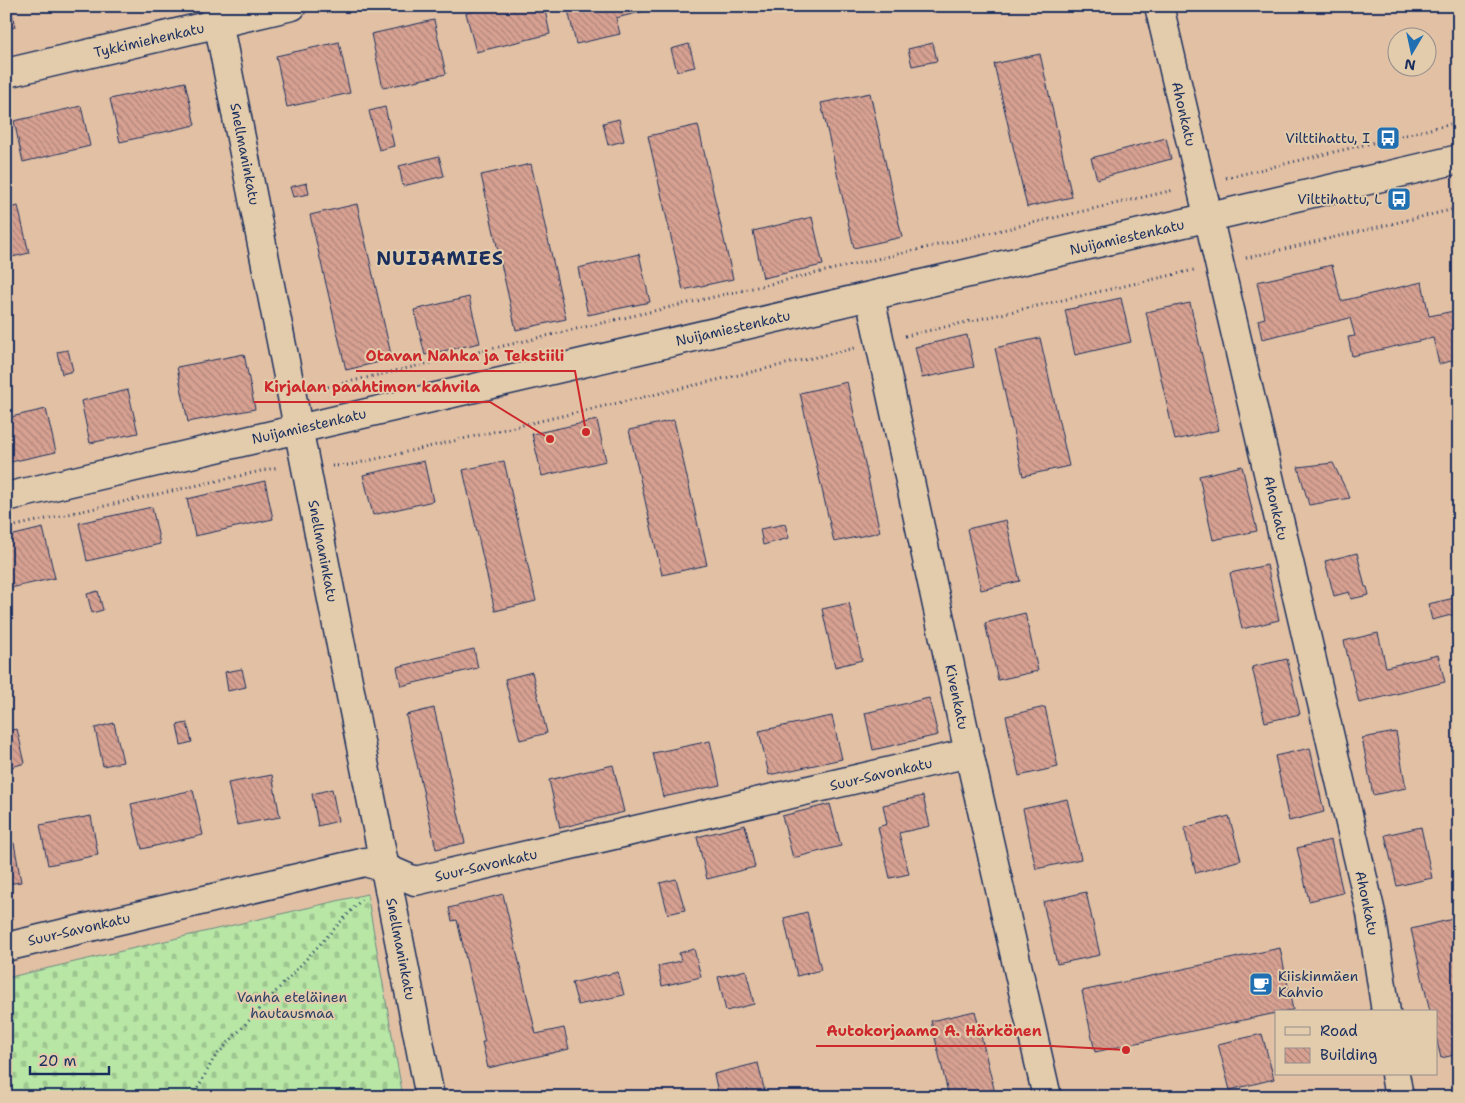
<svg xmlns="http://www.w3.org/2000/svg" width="1465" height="1103" font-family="'Shantell Sans',sans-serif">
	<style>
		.cemetery { fill: url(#cemetery-stones); stroke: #6a8b82 }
		.building { fill: url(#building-back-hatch); stroke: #1b2f5e }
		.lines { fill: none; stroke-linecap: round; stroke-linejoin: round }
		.minor-casing { stroke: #1b2f5e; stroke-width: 31 }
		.path { stroke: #1b2f5e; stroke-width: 3; stroke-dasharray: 1 4; stroke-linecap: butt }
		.minor { stroke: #e3ccac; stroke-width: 28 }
		.labels { text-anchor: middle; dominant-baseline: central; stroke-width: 4; stroke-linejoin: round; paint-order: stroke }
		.street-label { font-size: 14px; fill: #1b2f5e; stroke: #e3ccac }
		.poi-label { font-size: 14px; fill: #1b2f5e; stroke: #e3ccac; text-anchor: end }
		.park-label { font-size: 14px; fill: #2b4165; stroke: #e3ccac }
		.district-label { font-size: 19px; font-weight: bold; letter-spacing: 1px; fill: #1b2f5e; stroke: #e3ccac }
		.leader { fill: none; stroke: #cd282b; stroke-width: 2 }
		.callout-dot { fill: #cd282b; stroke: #e3ccac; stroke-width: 2 }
		.callout-label { font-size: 15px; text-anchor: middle; font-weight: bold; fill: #cd282b; stroke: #e3ccac; stroke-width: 4; stroke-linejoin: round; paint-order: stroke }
	</style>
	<defs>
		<pattern id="cemetery-stones" width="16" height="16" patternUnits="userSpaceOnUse" patternTransform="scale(1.25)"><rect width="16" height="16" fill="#b8e7a5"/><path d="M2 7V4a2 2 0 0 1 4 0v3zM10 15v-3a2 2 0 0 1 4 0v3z" fill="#9ec690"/></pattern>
		<pattern id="building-back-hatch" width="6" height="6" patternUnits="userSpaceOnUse" patternTransform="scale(1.25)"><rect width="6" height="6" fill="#d7a192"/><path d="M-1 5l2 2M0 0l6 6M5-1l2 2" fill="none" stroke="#ae847a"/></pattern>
	</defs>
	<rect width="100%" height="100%" fill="#e1c0a4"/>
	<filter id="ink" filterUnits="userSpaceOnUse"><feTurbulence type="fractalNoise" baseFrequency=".02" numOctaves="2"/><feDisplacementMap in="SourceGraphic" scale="10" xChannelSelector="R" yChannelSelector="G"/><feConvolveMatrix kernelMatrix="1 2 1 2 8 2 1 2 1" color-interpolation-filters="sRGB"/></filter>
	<g filter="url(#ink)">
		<path class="cemetery" d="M367,894l36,203h-397v-119z"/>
		<path class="building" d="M6,6h5l4,21 -9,2z
			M496,6h48l6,28 -74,18 -10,-39z
			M567,6h77l1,5 -29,7 4,16 -44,10z
			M678,6h18l-17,4z
			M434,20l12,54 -63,14 -12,-54z
			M339,42l11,51 -63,14 -11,-51z
			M933,43l4,18 -25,5 -4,-17z
			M689,44l6,23 -18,4 -6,-22z
			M1040,54l32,143 -45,10 -33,-143z
			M185,82l10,43 -75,17 -10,-43z
			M870,93l32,144 -48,11 -33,-145z
			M81,106l9,40 -67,16 -9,-41z
			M385,107l9,39 -15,4 -10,-39z
			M619,119l5,22 -16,4 -5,-22z
			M698,125l35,154 -50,11 -35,-154z
			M1166,138l5,21 -74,20 -6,-21z
			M439,156l5,20 -41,10 -4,-20z
			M531,164l35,155 -50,11 -35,-155z
			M307,183l2,11 -16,3 -3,-10z
			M357,204l35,155 -46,11 -36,-155z
			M18,206l11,47 -21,5 -2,-7v-42z
			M812,217l11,48 -60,13 -10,-47z
			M639,254l11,48 -62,13 -10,-47z
			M1332,265l9,36 81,-19 7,34 30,-6v49l-20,5 -6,-26 -81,18 -4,-19 7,-1 -5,-18 -88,21 -4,-19 7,-2 -8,-36z
			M469,297l11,46 -55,12 -11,-45z
			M1121,298l10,44 -56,13 -10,-45z
			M1190,303l29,127 -44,10 -29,-128z
			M967,335l7,32 -52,11 -7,-31z
			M1040,338l29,128 -46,10 -28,-128z
			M68,350l5,21 -11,3 -5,-22z
			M244,354l11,55 -67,13 -11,-55z
			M847,382l33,150 -46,10 -34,-149z
			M128,390l10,43 -48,10 -9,-42z
			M46,409l10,43 -50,11v-45z
			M597,420l9,41 -64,15 -10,-42z
			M674,420l33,145 -45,10 -33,-145z
			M424,461l9,40 -60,14 -10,-40z
			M504,461l32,140 -41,10 -32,-141z
			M1333,463l17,35 -41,7 -11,-38z
			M1242,466l15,65 -44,9 -14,-64z
			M265,481l8,38 -78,17 -8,-37z
			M152,507l8,37 -73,17 -8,-38z
			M1006,520l14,61 -39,9 -14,-61z
			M785,524l4,14 -26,7 -3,-16z
			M43,528l12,50 -49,11v-52z
			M1357,553l8,34h2l2,8 -18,4 -2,-7 -15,4 -9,-35z
			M1267,565l12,55 -37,9 -12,-56z
			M98,591l5,19 -11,3 -5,-19z
			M1459,597v16l-27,7 -4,-16z
			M849,603l13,57 -27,7 -13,-58z
			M1025,613l13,58 -40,9 -13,-57z
			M1378,633l8,34 52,-12 7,27 -86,21 -15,-62z
			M474,649l4,19 -77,18 -4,-19z
			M1287,659l13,55 -35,8 -13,-55z
			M242,669l4,18 -18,4 -3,-19z
			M532,672l15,61 -27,7 -15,-61z
			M929,698l9,37 -65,15 -8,-37z
			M1045,707l13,60 -39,9 -13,-60z
			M434,708l31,135 -29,6 -30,-134z
			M832,716l10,43 -73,16 -10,-44z
			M114,723l9,39 -20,4 -8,-38z
			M187,723l5,19 -11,3 -4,-20z
			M17,729l8,34 -17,5 -2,-7v-30z
			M1396,732l10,56 -33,7 -11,-57z
			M710,741l10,44 -57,12 -10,-44z
			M1310,748l14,64 -35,9 -14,-65z
			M613,765l11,47 -64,16 -11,-48z
			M272,775l8,42 -43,8 -9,-42z
			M332,789l6,32 -20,5 -6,-32z
			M193,790l10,45 -61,14 -11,-45z
			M923,796l7,30 -31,7 10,41 -19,4 -12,-51 9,-3 -4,-19z
			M1067,799l14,60 -45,10 -13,-60z
			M830,804l11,42 -48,12 -11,-42z
			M91,816l7,39 -50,10 -8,-40z
			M1229,816l12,44 -45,13 -12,-45z
			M745,825l10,42 -48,12 -10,-42z
			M1421,827l11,51 -35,8 -12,-51z
			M1331,840l12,53 -34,8 -12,-53z
			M14,843l7,39 -15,2v-40z
			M676,879l9,31 -17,4 -8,-31z
			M1086,892l14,63 -43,9 -14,-62z
			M503,894l33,140 28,-6 5,21 -81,19 -6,-26h3l-28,-122 -5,1 -3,-13z
			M807,912l14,58 -24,6 -13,-58z
			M1457,918l2,8v128l-18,4 -5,-21v-25h-6l-19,-83z
			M1280,948l13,62 -17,2v1l-181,39 -13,-61z
			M694,949l7,28 -39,9 -4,-20 23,-5 -2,-8z
			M746,970l8,34 -28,7 -8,-34z
			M618,972l6,23 -46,10 -6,-22z
			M975,1011l21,86h-47l-18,-76z
			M1262,1034l12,45 -44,11 -12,-46z
			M758,1063l8,34h-47l-5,-23z"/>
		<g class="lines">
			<g class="minor-casing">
				<path id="minor" d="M215,6l215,1091
					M1159,6l212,907 15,99
					M6,73l286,-67
					M870,297l99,456 78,344
					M6,497l1453,-338
					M6,947l359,-85 20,6 30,13 554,-128
					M1395,1074l4,23"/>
			</g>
			<path class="path" d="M1226,178l233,-56
				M1246,258l213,-50
				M905,336l289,-66
				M318,389l856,-199
				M332,466l18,-1 505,-117
				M6,528l273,-61
				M193,1097l21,-39 149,-160
				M1440,1097l19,-4"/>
			<use href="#minor" class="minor"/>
		</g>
	</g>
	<defs>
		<g id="bus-square" transform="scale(1.25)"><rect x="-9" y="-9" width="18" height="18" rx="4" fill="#1f6fb2" stroke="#e3ccac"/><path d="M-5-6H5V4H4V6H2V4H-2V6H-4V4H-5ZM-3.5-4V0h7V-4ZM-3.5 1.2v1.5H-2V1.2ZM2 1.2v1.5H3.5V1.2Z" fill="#fff"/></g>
		<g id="cafe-square" transform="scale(1.25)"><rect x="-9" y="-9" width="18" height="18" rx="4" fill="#1f6fb2" stroke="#e3ccac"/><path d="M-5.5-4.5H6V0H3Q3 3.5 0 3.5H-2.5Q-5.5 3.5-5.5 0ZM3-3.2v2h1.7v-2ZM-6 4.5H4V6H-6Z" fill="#fff"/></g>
	</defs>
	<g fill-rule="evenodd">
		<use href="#bus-square" x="1388" y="138"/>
		<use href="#bus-square" x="1399" y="199"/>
		<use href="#cafe-square" x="1261" y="984"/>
	</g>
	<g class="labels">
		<g class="street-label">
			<text transform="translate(149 40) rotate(-13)">Tykkimiehenkatu</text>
			<text transform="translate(1184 114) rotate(77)">Ahonkatu</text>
			<text transform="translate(245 154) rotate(79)">Snellmaninkatu</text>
			<text transform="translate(1127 237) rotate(-13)">Nuijamiestenkatu</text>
			<text transform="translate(733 328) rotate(-13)">Nuijamiestenkatu</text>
			<text transform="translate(309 426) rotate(-13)">Nuijamiestenkatu</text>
			<text transform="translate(1276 508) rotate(77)">Ahonkatu</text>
			<text transform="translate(323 551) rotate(79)">Snellmaninkatu</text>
			<text transform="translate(957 697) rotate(78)">Kivenkatu</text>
			<text transform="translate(881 774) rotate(-13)">Suur-Savonkatu</text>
			<text transform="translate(486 865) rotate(-13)">Suur-Savonkatu</text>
			<text transform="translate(1367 903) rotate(78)">Ahonkatu</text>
			<text transform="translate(79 929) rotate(-13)">Suur-Savonkatu</text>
			<text transform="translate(401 949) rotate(79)">Snellmaninkatu</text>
		</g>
		<g class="poi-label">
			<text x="1370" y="138">Vilttihattu, I</text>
			<text x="1382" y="199">Vilttihattu, L</text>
			<text x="1278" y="976" text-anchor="start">Kiiskinmäen<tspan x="1278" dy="16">Kahvio</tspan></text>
		</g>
		<g class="park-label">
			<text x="292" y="997">Vanha eteläinen<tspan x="292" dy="16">hautausmaa</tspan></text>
		</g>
		<g class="district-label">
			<text x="440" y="258">NUIJAMIES</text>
		</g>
	</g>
	<path class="leader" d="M586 432L575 371H356M550 439L490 402H254M1126 1050L1052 1046H816"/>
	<g class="callout-dot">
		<circle cx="586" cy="432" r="5"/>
		<circle cx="550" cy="439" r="5"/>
		<circle cx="1126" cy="1050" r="5"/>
	</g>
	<g class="callout-label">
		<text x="465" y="361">Otavan Nahka ja Tekstiili</text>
		<text x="372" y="392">Kirjalan paahtimon kahvila</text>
		<text x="934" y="1036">Autokorjaamo A. Härkönen</text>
	</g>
	<rect width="1465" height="1103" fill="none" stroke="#e3ccac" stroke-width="25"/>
	<rect x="12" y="12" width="1440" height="1078" fill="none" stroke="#1b2f5e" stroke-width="2" filter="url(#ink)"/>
	<rect x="1275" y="1010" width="162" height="65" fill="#e3ccac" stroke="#938d8d"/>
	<rect x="1285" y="1027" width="25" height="8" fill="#e3ccac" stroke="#938d8d"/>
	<text x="1320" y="1036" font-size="15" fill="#1b2f5e">Road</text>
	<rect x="1285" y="1048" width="25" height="15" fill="url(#building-back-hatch)" stroke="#938d8d"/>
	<text x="1320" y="1060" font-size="15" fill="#1b2f5e">Building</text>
	<g transform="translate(1412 52) rotate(189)"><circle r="24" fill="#e3ccac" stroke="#938d8d"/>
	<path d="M0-4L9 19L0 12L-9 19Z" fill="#1f6fb2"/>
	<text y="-8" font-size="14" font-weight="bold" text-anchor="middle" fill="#1b2f5e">N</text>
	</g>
	<path d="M30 1066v8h79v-8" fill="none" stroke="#1b2f5e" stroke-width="2.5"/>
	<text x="38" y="1066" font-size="15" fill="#1b2f5e" stroke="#e3ccac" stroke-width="4" paint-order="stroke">20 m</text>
</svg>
